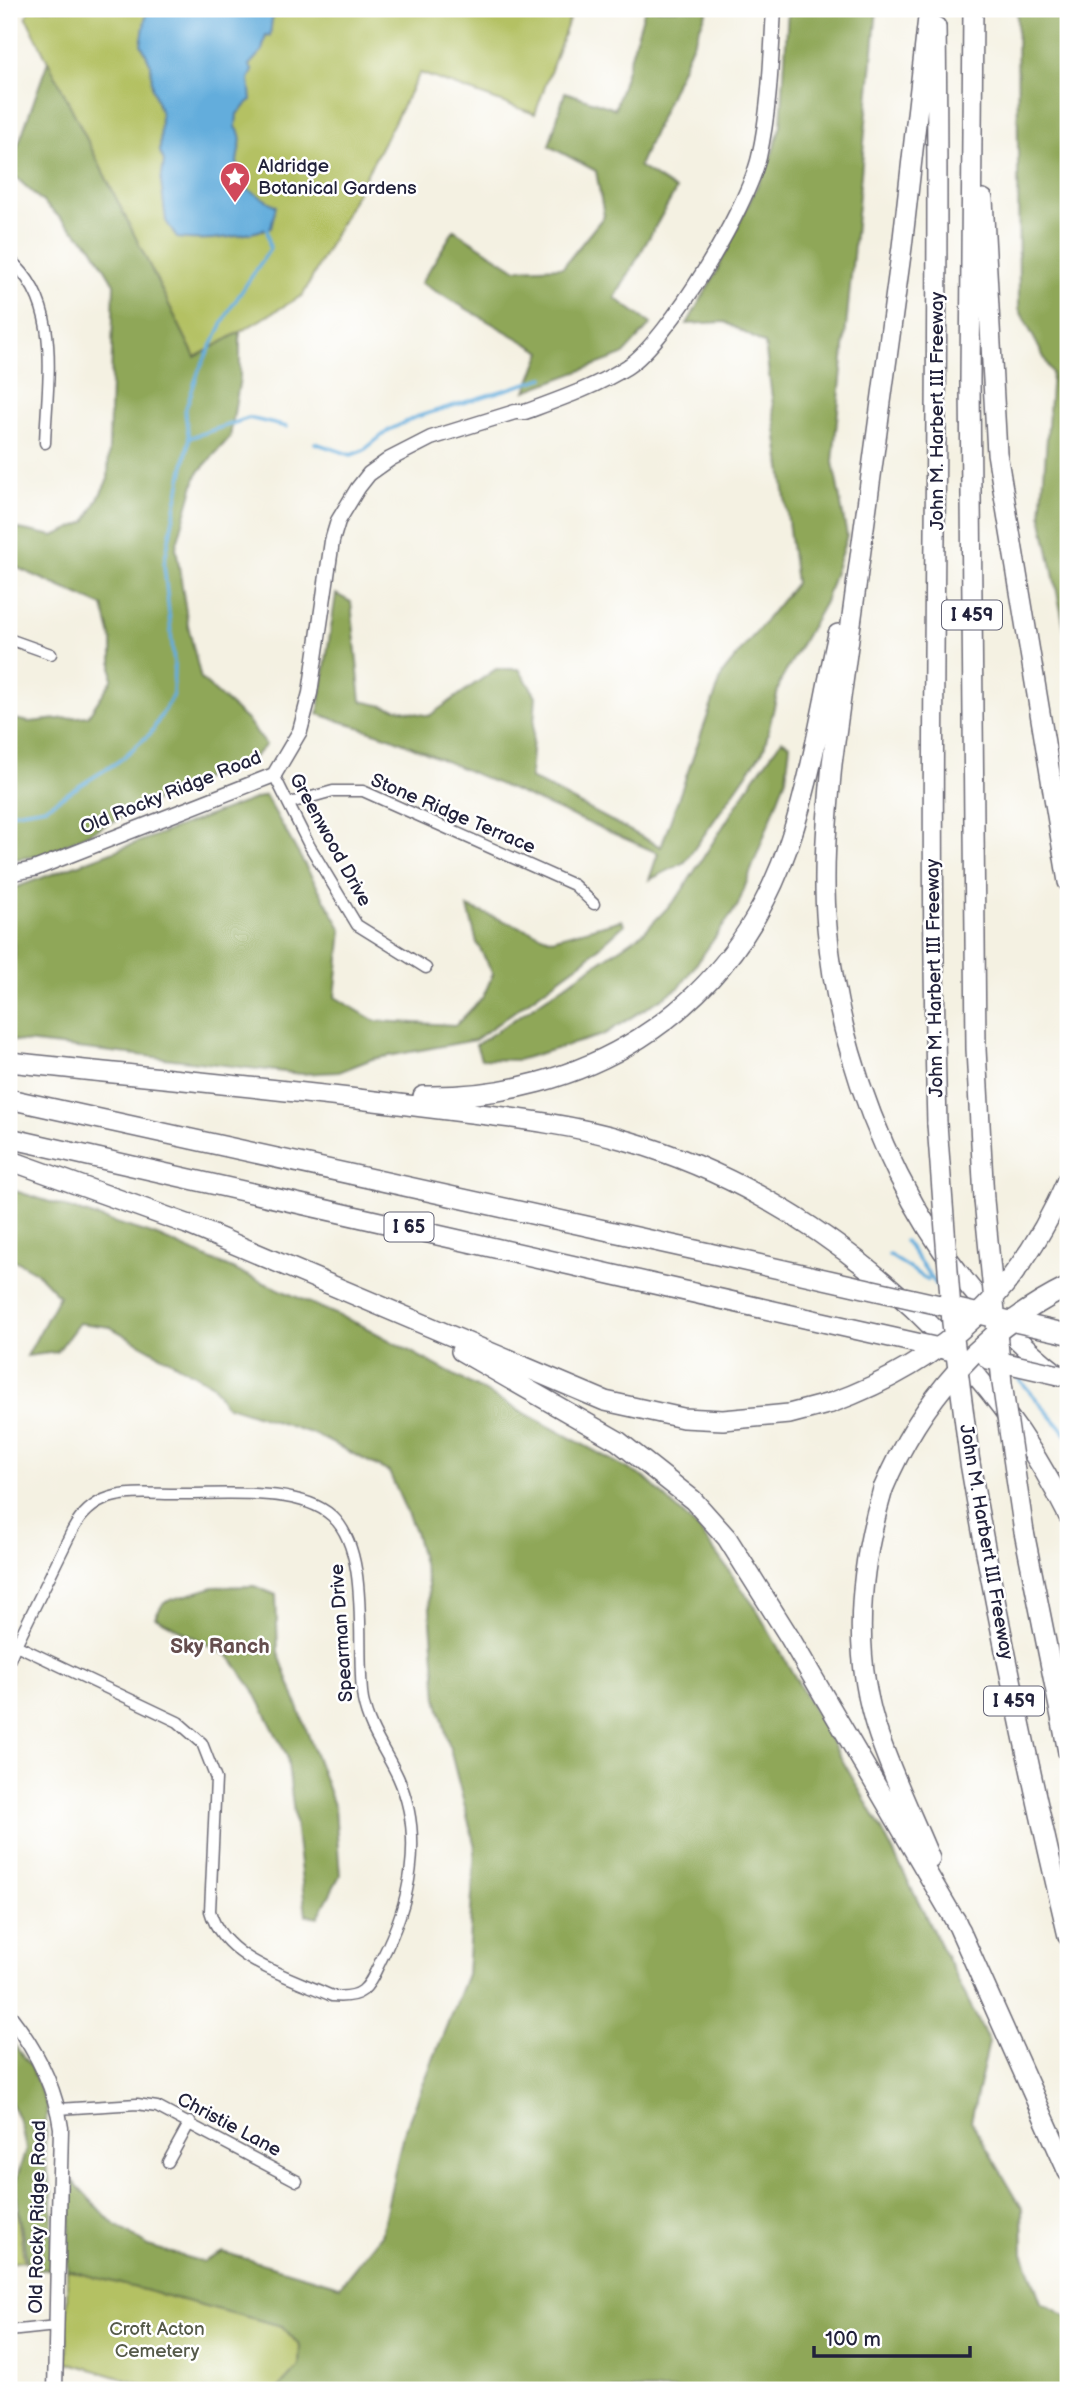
<svg xmlns="http://www.w3.org/2000/svg" width="1077" height="2399" font-family="'Balsamiq Sans',sans-serif">
	<style>
		.green { fill: #b4c163; stroke: #6b724f; stroke-width: 2 }
		.forest { fill: #8fa759; stroke: #58644a; stroke-width: 2 }
		.water { fill: #64addc; stroke: #43688c; stroke-width: 2 }
		.lines { fill: none; stroke-linecap: round; stroke-linejoin: round }
		.stream { stroke: #64addc; stroke-width: 3.5 }
		.minor-casing { stroke: #6c6a75; stroke-width: 13 }
		.tertiary-casing { stroke: #6c6a75; stroke-width: 17 }
		.motorway-casing { stroke: #6c6a75; stroke-width: 22 }
		.minor { stroke: #fff; stroke-width: 10 }
		.tertiary { stroke: #fff; stroke-width: 14 }
		.motorway { stroke: #fff; stroke-width: 19 }
		.motorway-bridge-casing { stroke: #6c6a75; stroke-width: 22; stroke-linecap: butt }
		.motorway-bridge { stroke: #fff; stroke-width: 19 }
		.labels { text-anchor: middle; dominant-baseline: central; stroke-width: 5; stroke-linejoin: round; paint-order: stroke }
		.shield { fill: #fff; stroke: #646476; stroke-width: 2 }
		.shield-label { font-size: 18px; font-weight: bold; fill: #22223b }
		.poi-label { font-size: 19px; fill: #22223b; stroke: #fff; text-anchor: start }
		.street-label { font-size: 19px; fill: #22223b; stroke: #fff }
		.park-label { font-size: 19px; fill: #555a49; stroke: #fff }
		.neighbourhood-label { font-size: 21px; font-weight: bold; fill: #654e4e; stroke: #fff }
	</style>
	<rect width="100%" height="100%" fill="#fff"/>
	<filter id="ink" filterUnits="userSpaceOnUse"><feTurbulence type="fractalNoise" baseFrequency=".0143" numOctaves="2"/><feDisplacementMap in="SourceGraphic" scale="14" xChannelSelector="R" yChannelSelector="G"/><feConvolveMatrix kernelMatrix="1 2 1 2 8 2 1 2 1" color-interpolation-filters="sRGB"/></filter>
	<filter id="wash" filterUnits="userSpaceOnUse"><feTurbulence type="fractalNoise" baseFrequency=".00686" numOctaves="4" result="noise"/><feDisplacementMap in="SourceGraphic" scale="28" xChannelSelector="R" yChannelSelector="G"/><feGaussianBlur stdDeviation="1.57" result="paint"/><feColorMatrix in="noise" values="0 0 0 0 0 0 0 0 0 0 0 0 0 0 0 0 0 1.4 0 .05"/><feComposite in="paint" operator="in"/></filter>
	<g filter="url(#wash)">
		<rect width="100%" height="100%" fill="#f4f1e2"/>
		<path class="green" d="M30,9h543l-38,105 -115,-41 -117,222 -108,63 -169,-341z
			M17,2210l7,51 -15,2v-52z
			M67,2270l215,56 18,20 -1,20 -22,24h-117l-93,-28z"/>
		<path class="forest" d="M645,9h63l-69,157 37,24 -61,108 36,26 -28,31 -97,36 16,-39 -121,-69 33,-53 61,39 48,-2 41,-51 -8,-45 -47,-25 16,-54 50,17z
			M788,9h89l-44,453 14,74 -22,66 -45,80 -16,67 -79,113 -36,18 9,-27 -266,-115 -74,-24 18,-120 15,8 10,99 68,15 67,-47h23l17,27 -6,82 131,69 62,-174 73,-90 -31,-239 -40,-22 -38,2 29,-51 56,-119 9,-29z
			M1017,9h51v636l-27,-130 11,-142 -33,-64z
			M48,61l147,296 45,-25v46l-10,59 -33,37 -21,73 12,78 13,54 47,42 18,24 -19,19 -56,19 -146,72 -36,5v-142l20,4 59,-6 24,-36v-39l-9,-35 -94,-42v-37l45,9 32,-14 22,-43 6,-195 -22,-37 -83,-76z
			M782,740l8,5 -4,33 -48,127 -58,82 -77,48 -85,25 -37,-1 -5,-14 168,-113 34,-35 76,-119z
			M265,795l77,135 -7,67 40,24 81,4 27,-28 10,-23 -16,-31 -9,-36 84,32 70,-19 2,5 -39,35 -110,80 -103,19 -33,13 -38,2 -292,-34v-61l6,-25 -6,-37v-27z
			M9,1189l148,47 206,90 282,152 55,53 55,76 126,221 108,214 -18,79 51,87 1,45 18,49 27,15v73h-791l22,-24 1,-20 -18,-20 -215,-56 6,-89 37,40 38,25 55,16 20,-10 117,34 41,-51 21,-97 65,-164 8,-127 -38,-149 -9,-114 -13,-53 -26,-59 -75,-38 -89,-29 -12,-20 -103,-58 -31,-4 -22,29 -30,4 32,-60 -23,-24 -27,-15z
			M254,1586l22,9 2,57 57,156 5,67 -22,42 -12,-2 -19,-159 -34,-67 -24,-33 -74,-39 9,-15 49,-15z
			M9,2038l22,29 16,40 -3,48 8,38v76l-24,2 -13,-87 11,-35 -5,-24 -12,-28z"/>
		<path class="water" d="M147,9h133l-8,10 -2,17 -4,-1 -4,16 -13,14 4,6 -4,8 2,21 -14,14 -1,13c10,13 1,23 1,37l6,6 3,18 30,18 -5,22c-28,8 -64,14 -94,10l-11,-17 -5,-39 3,-21 -4,-9 1,-39 -9,-25 -1,-23 -10,-21z"/>
		<g class="lines">
			<path class="stream" d="M189,438l60,-20 38,9
				M315,443l36,12 13,-5 25,-20 27,-13 128,-39
				M9,813l37,-6 73,-46 32,-28 22,-38 1,-32 -10,-99 25,-124 -4,-29 14,-41 31,-61 40,-60 -3,-20
				M905,1241l38,53
				M889,1255l39,25
				M1013,1372l55,64"/>
		</g>
	</g>
	<g filter="url(#ink)">
		<g class="lines">
			<g class="minor-casing">
				<path id="minor" d="M9,259c54,45 38,121 36,184
					M9,639l42,15
					M274,775l35,70 48,80 69,43
					M290,803l43,-12h30l211,94 20,19
					M9,1661l7,-16 56,-114c24,-45 61,-37 106,-37 43,1 121,-8 154,22 40,37 23,134 31,184 6,30 23,51 35,77 27,60 12,127 -17,183 -13,27 -16,39 -49,36 -43,-20 -108,-35 -122,-85l6,-132 -14,-36 -24,-21 -162,-77
					M58,2109l79,-5 20,3 140,74
					M168,2162l22,-40
					M9,2331l47,-5"/>
			</g>
			<g class="tertiary-casing">
				<path id="tertiary" d="M9,874l25,-5 240,-94 26,-44 10,-38 22,-152 6,-20 20,-33 11,-14 21,-15 41,-21 84,-26h10c35,-13 70,-25 102,-45 42,-27 121,-161 132,-210 11,-49 12,-98 15,-148
					M9,2015c26,33 46,71 52,113l-6,262"/>
			</g>
			<g class="motorway-casing">
				<path id="motorway" d="M929,9l-27,238 -70,517c-5,54 -10,109 -5,163 14,165 99,348 233,449
					M973,9l-3,372 6,668 8,151
					M936,27c5,366 -9,732 1,1097
					M983,199l14,254 71,429
					M9,1062c138,15 276,27 414,45 68,9 138,14 205,34 185,53 355,202 440,374
					M423,1096c160,3 298,-80 358,-231 29,-73 40,-155 57,-231
					M9,1099l700,154
					M9,1138l800,181
					M9,1160l178,64 418,177 78,17 40,2 66,-6 42,-11
					M461,1351l157,90 75,59 34,38 63,100 171,293
					M970,1463c27,159 61,316 98,473
					M883,1489c-24,81 -32,166 -4,247 14,41 34,82 51,123
					M1024,1532l44,220
					M955,1919l113,253"/>
			</g>
			<use href="#minor" class="minor"/>
			<use href="#tertiary" class="tertiary"/>
			<use href="#motorway" class="motorway"/>
			<g class="motorway-bridge-casing">
				<path id="motorway-bridge" d="M937,1124l15,199 18,140
					M984,1200l18,183 22,149
					M709,1253l359,81
					M809,1319l139,31
					M988,1359l80,18
					M831,1403c116,-42 189,-112 237,-225
					M883,1489c37,-88 99,-160 185,-202"/>
			</g>
			<use href="#motorway-bridge" class="motorway-bridge"/>
		</g>
	</g>
	<defs>
		<g id="sight-pin" transform="scale(1.575)"><path d="M0 17L-7.5 6A9.5 9.5 0 1 1 7.5 6Z" fill="#d1495b" stroke="#fff"/><path d="M0-6L1.8-2.2L6-1.7L2.9 1.2L3.7 5.4L0 3.3L-3.7 5.4L-2.9 1.2L-6-1.7L-1.8-2.2Z" fill="#fff"/></g>
	</defs>
	<g fill-rule="evenodd">
		<use href="#sight-pin" x="235" y="177"/>
	</g>
	<g class="labels">
		<g class="shield">
			<rect x="942" y="600.5" width="60" height="29" rx="5"/>
			<rect x="384.5" y="1212.5" width="49" height="29" rx="5"/>
			<rect x="984" y="1686.5" width="60" height="29" rx="5"/>
		</g>
		<g class="shield-label">
			<text x="972" y="615">I 459</text>
			<text x="409" y="1227">I 65</text>
			<text x="1014" y="1701">I 459</text>
		</g>
		<g class="poi-label">
			<text x="258" y="166">Aldridge<tspan x="258" dy="22">Botanical Gardens</tspan></text>
		</g>
		<g class="street-label">
			<text transform="translate(937 411) rotate(-90)">John M. Harbert III Freeway</text>
			<text transform="translate(171 793) rotate(-22)">Old Rocky Ridge Road</text>
			<text transform="translate(453 814) rotate(23)">Stone Ridge Terrace</text>
			<text transform="translate(330 840) rotate(61)">Greenwood Drive</text>
			<text transform="translate(935 978) rotate(-91)">John M. Harbert III Freeway</text>
			<text transform="translate(986 1542) rotate(80)">John M. Harbert III Freeway</text>
			<text transform="translate(342 1633) rotate(-94)">Spearman Drive</text>
			<text transform="translate(229 2125) rotate(28)">Christie Lane</text>
			<text transform="translate(38 2217) rotate(-89)">Old Rocky Ridge Road</text>
		</g>
		<g class="park-label">
			<text x="157" y="2329">Croft Acton<tspan x="157" dy="22">Cemetery</tspan></text>
		</g>
		<g class="neighbourhood-label">
			<text x="220" y="1646">Sky Ranch</text>
		</g>
	</g>
	<rect width="1077" height="2399" fill="none" stroke="#fff" stroke-width="35"/>
	<path d="M814 2346v10h156v-10" fill="none" stroke="#22223b" stroke-width="3.5"/>
	<text x="825" y="2346" font-size="21" fill="#22223b" stroke="#ffffff" stroke-width="5" paint-order="stroke">100 m</text>
</svg>
